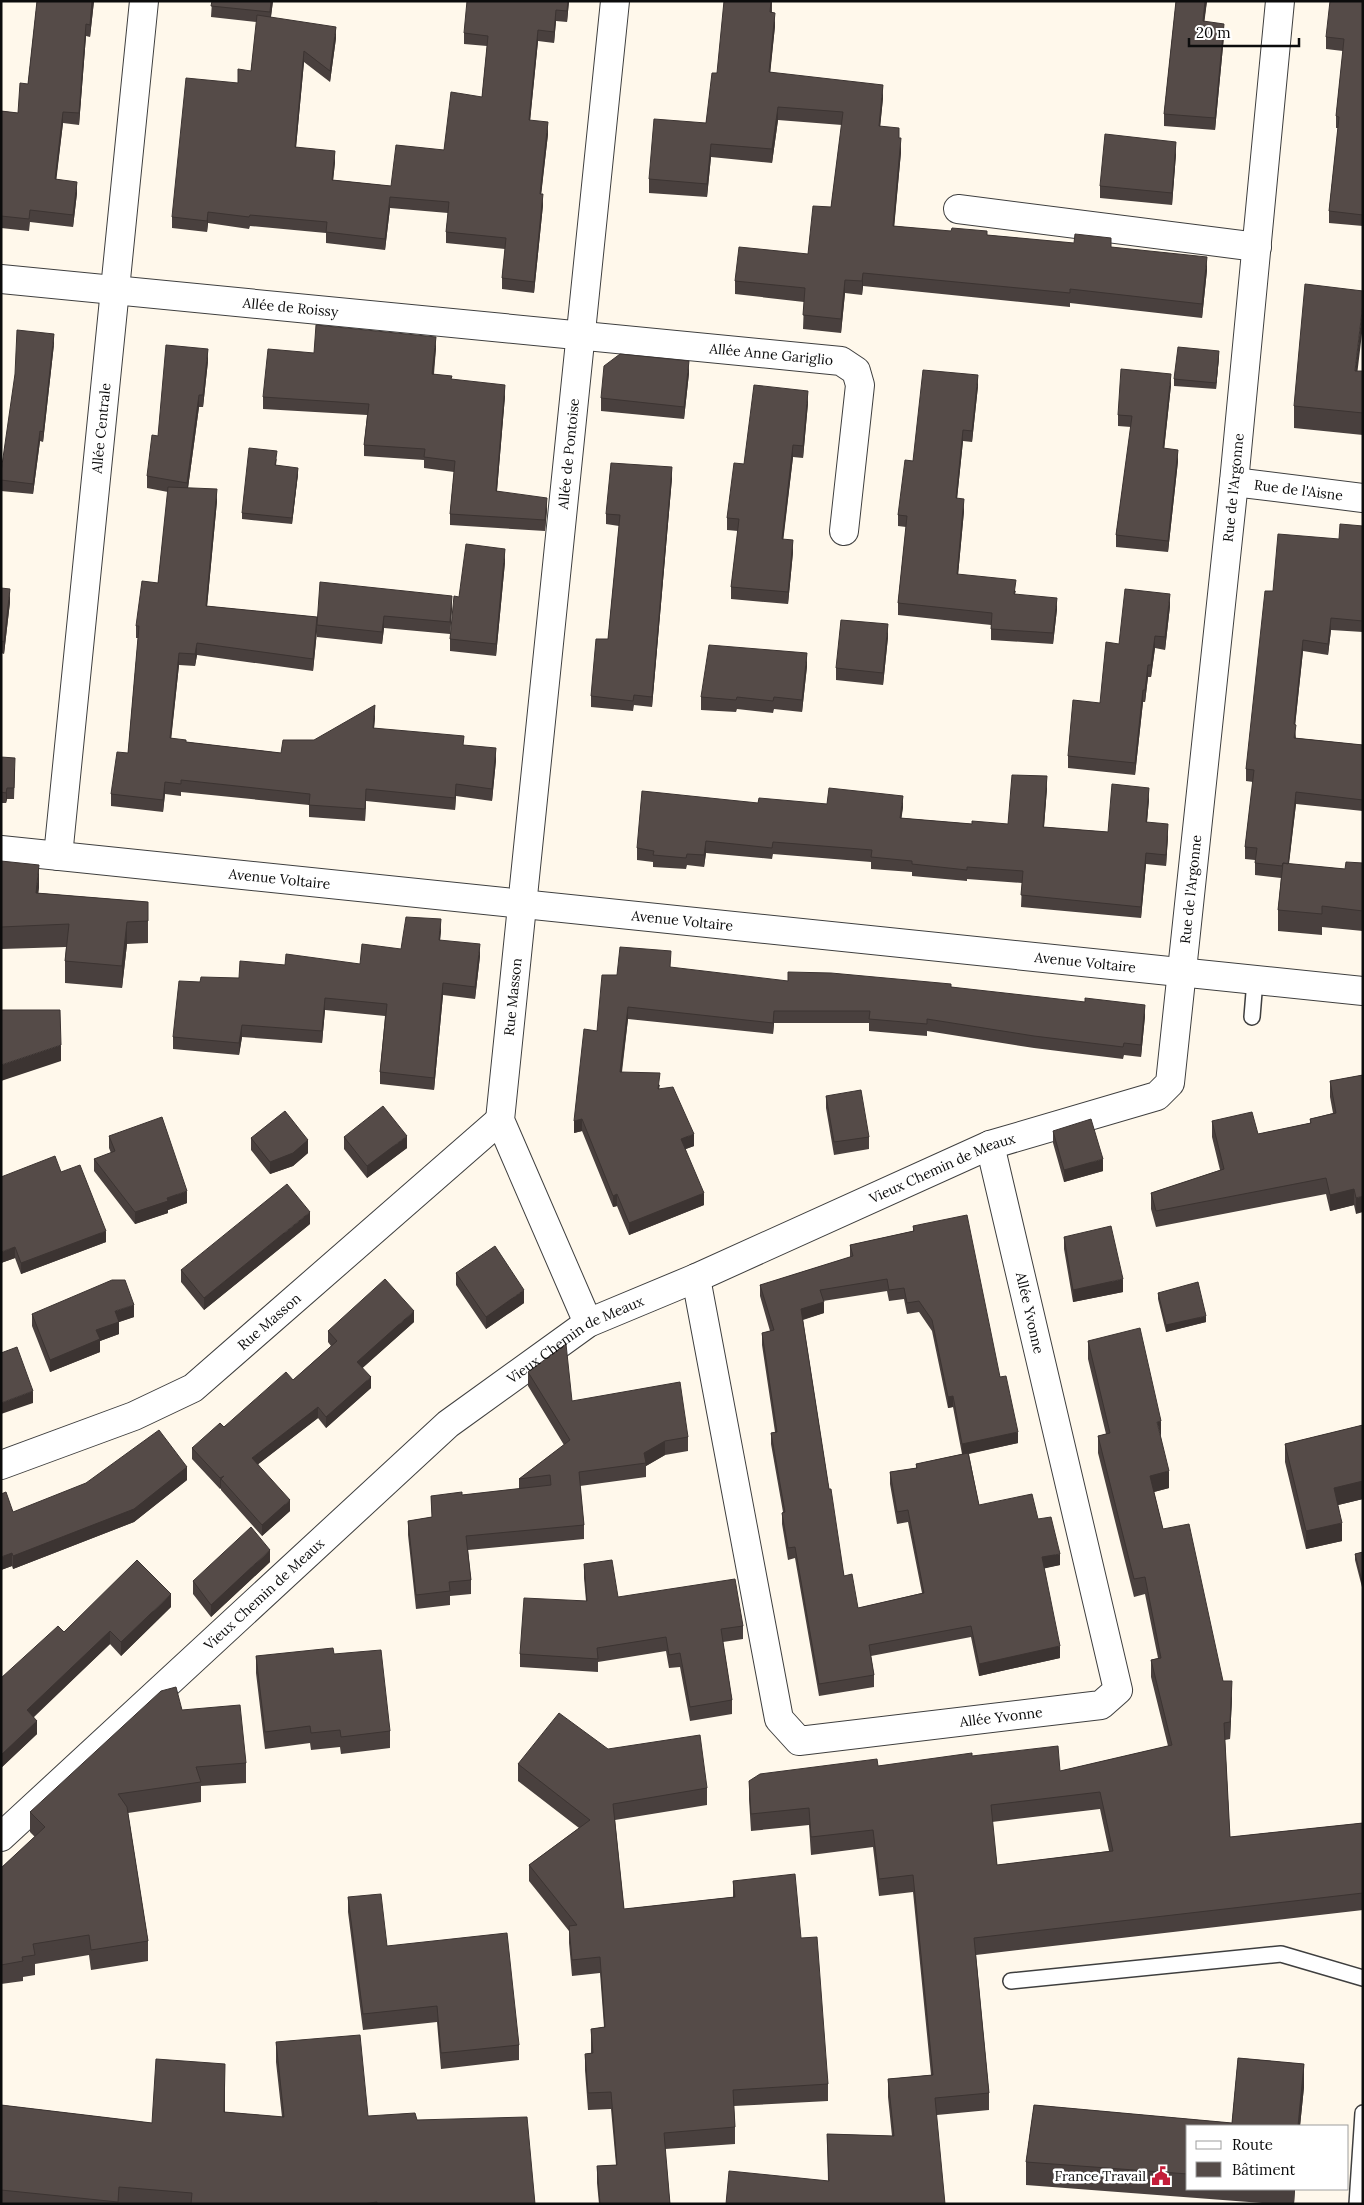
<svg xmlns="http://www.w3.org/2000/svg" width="1364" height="2205" font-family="Lora,serif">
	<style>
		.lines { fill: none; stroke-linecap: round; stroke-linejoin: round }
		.service-casing { stroke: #3f3f3f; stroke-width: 18 }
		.minor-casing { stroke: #3f3f3f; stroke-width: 30 }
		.tertiary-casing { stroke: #3f3f3f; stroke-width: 30 }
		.service { stroke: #fff; stroke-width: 15 }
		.minor { stroke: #fff; stroke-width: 28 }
		.tertiary { stroke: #fff; stroke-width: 28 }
		.wall { fill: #49403e; fill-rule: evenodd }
		.shaded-wall { fill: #3c3432 }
		.building { fill: #554b48; stroke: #3c3432; fill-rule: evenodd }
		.labels { text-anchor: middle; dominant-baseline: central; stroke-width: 5; stroke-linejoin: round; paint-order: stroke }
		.street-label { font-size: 14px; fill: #0c0c0c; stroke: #fff }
		.poi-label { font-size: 14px; fill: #0c0c0c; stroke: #fff; text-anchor: end }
	</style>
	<rect width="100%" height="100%" fill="#fff8eb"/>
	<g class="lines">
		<g class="service-casing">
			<path id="service" d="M1252,1017l3,-37
				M1011,1981l270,-27 82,24
				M1357,2204l6,-91"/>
		</g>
		<g class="minor-casing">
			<g id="minor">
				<path d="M958,209l299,38"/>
				<path id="s1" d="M1,279l840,82 15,10 4,14 -16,146"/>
				<path id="s2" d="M1234,482l129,16"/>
				<path id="s3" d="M58,856l86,-855"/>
				<path id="s4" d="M696,1278l83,441 20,22 302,-36 17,-15 -128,-545"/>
				<path id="s5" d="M588,1323l-88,-203 115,-1119"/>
				<path id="s6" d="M1,1465l133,-49 59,-28 307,-268"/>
				<path id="s7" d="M1,1837l447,-413 140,-101 108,-45 294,-133 167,-49 13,-13 64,-601 46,-481"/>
			</g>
		</g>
		<g class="tertiary-casing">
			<g id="tertiary">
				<path id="s8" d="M1,850l1362,141"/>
			</g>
		</g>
		<use href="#service" class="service"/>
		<use href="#minor" class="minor"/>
		<use href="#tertiary" class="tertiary"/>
	</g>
	<path class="wall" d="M37,1h57l-4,36 -4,-1 -7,89 -16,-2 -7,56 21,14 -4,34 -43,-5 -1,9 -28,-3v-117l17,2 10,-29z
		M212,1h61l-2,16 65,21 -6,44 -26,-20 -8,85 39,15 -2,18 58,6 53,-36 38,-53 5,-51 -23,-2v-11l105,-32 -2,21 -11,-1 -2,22 -16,-2 -8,80 18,13 -7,60 2,11 -9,88 -32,-4v-11l3,-29 -59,-6v-11l2,-19 -58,-5 -5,42 -59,-7v-10l-76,-7 -1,3 -41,-6 -1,9 -35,-4v-11l66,-134 13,-12 6,-49 -46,-5z
		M772,1v11l3,14 -5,46 113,26 -3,28 19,12 2,14 -7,74 217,21 96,23 -5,48 -132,-15v4l-207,-21 -1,9 -17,-2 -4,40 -38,-4 1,-27 -69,-8v-13l73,-27 23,-47 11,-82 -64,-5 -6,43 -61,-6 -4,40 -58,-4v-14l57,-56 11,-50z
		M1176,1h31l-3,20 20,15 -9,94 -51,-4v-12z
		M1363,1v225l-34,-3v-12l9,-83h-2v-12l7,-65 -17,-2v-12z
		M1176,154l-4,51 -72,-7v-12z
		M54,344l-11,98 -3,-1 -7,53 -32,-3v-19z
		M436,348l-2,26 71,22 -8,95 50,18 -2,22 -95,-6v-11l4,-42 -30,-4v-8l-60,-4v-11l3,-30 -104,-6v-12l51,-44z
		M1219,357l-3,32 -42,-3v-7z
		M208,361l-5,46h-4l-11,81 29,13 -10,105 110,11 135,-9 -2,26 -66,-6 -2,16 -65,-7v-6l-4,40 -116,-16 -2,11 -16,-1 -8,73 15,4 95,11 94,-36 -1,11 90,17 32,15 -4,41 -36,-5 -1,14 -89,-9 -1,20 -56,-4v-12l-128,-13v4l-16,-2 -2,18 -52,-6v-12l17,-41 10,-115h-2v-12l22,-43 10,-91 -21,-4v-12l11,-40z
		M1358,371h5v64l-69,-7v-22z
		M689,373l-5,46 -83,-8v-13z
		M1171,385l-7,64 14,12 -10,91 -52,-5v-12l15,-108 -13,-1v-11z
		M978,386l-6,56 -9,-1 -6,57 7,13 -6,64 58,16 -1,3 42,15 -4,35 -62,-4v-15l-93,-10v-12l8,-76 -8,-1v-11l15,-54z
		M808,403l-5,55 -10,-1 -10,82 10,13 -5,52 -57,-5v-12l7,-56 -11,-1v-12l17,-54z
		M277,458l-1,7 22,9 -6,50 -50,-5v-6z
		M672,478l-20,229 -18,-2 -1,6 -42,-4v-11l17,-57 11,-113 -13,-2v-10z
		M1363,526v106l-32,-2 -3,25 -25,-4 -8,74 1,13 67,7v66l-67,-7 -7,60 56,5 18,-6v68l-41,-4v8l-44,-4v-21l3,-32 -26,-3v-15l-10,-1v-12l8,-65 -7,-1v-12l27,-178 66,-52z
		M505,562l-9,94 -46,-5v-12l9,-42z
		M1,588l9,14 -6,52 -3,-1z
		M1170,606l-5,44 -10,-2 -4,29h-3l-3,25h-2l-8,73 -67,-7v-12l32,-53 19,-59z
		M888,637l-5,48 -47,-5v-12z
		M807,666l-5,46 -28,-3 -1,4 -36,-4 -1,3 -35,-2v-13z
		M1,757l14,12 -1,30h-7l-1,4h-5z
		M1047,788l-3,39 64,5 41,-33 -2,23 21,14 -2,30 -20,-2 -5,54 -120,-11 1,-24 -55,-4v2l-55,-5v-4l-41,-3v-7l-98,-8 -1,5 -66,-6 -2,14 -17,-2 -1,4 -33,-2v-5l-16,-2v-12l121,-45 69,1 76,3 -2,11 71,6h36z
		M1,861l38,26 -1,6 110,9v41l-21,1 -5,44 -57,-5v-22l1,-14 -65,2z
		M441,930l-1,10 40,16 -5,43 -32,-4 -9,95 -54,-6v-12l5,-56 -60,-6 -3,33 -80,-6 -3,18 -66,-6v-12l27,-55 39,-4 46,-13 75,-1 41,-15z
		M617,975l334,12 194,29 -4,41 -17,-2 -1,4 -89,-11 -107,-17v5l-58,-5v-8h-95l-1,11 -145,-15 -6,53 38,13 -1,4 35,57 -9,3 19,56 -75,30 -12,-29 -4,1 -31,-76 -8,2 23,-102z
		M1363,1075l-7,139 -2,-9 -24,6 -4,-17 -170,33 -5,-18v-16l69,-23 -8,-33v-16l46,13 52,-11v-4l23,-6 -3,-16v-16z
		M826,1096l43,41v12l-35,6 -8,-47z
		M1053,1131l50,40 -39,11 -11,-39z
		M109,1136l78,67 -19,7v3l-33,11 -41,-53v-12l17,-6 -2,-5z
		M344,1137l63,11 -40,30 -23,-29z
		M251,1138l57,15 -15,13 -23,8 -19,-24z
		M61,1172l45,70 -85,32 -6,-16 -14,5z
		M310,1224l-106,86 -23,-28v-12z
		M913,1226l87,151 18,66 -49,11 10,51 59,14 22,46 -16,3 16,90 -81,18 -8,-39 -100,19 3,19v12l-55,9 -24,-138 -7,2 -6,-36v-11l1,-1 -12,-68v-11l4,-1 -13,-87v-12l8,-2 -10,-35v-11l90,-28v-12l63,-14zM887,1291l2,10 15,-2 3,15 12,-2 13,19 16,77 5,-1 9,47 -46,10v4l-26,4v12l7,40 11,-2 14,71 -64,15 -14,-32 -15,-87 -26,-169 21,-7 -1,-12z
		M1064,1237l59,55 -50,10 -9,-53z
		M456,1273l68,30 -38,26 -30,-44z
		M1158,1293l48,29 -40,10 -8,-33z
		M32,1314l102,3 -15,5v12l-19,7v11l-50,20 -18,-46z
		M414,1322l-52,46 9,20 -45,40 -8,-10 -60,46 32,47 -28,25 -41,-46v-2l-1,1 -28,-30v-11l101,-68 38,-34 -3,-4v-11z
		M1088,1341l73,97 8,50 -15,4 9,37 60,152 9,17 -2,41 -5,1 5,97 133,-14v87l-387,45 13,138v17l-52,5 -109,66 -1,-47 65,2 -4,-39v-18l43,-4 -18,-183 -34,4 -6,-49 -62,8 -2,-30 -58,6 -2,-32v-18l129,-15 94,-10 88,15 108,-25 -17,-69v-17l7,-2 -13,-64 -11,3 -36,-144v-17l8,-2 -18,-75zM1100,1809l9,42 -112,14 -5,-43z
		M528,1372l44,29 116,36v14l-23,4 -19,11v11l-66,9 4,39v14l-116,11 3,30v14l-21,2v9l-34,4 -8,-74v-14l24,-4 -1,-21 31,-1 57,-6v-10l45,-34 -36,-59z
		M1363,1425v74l-25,6 4,36 -36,8 -21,-87v-18z
		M187,1480l-53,42 -121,47 -1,-3 -11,4 12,-58z
		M1363,1552v39l-8,-31v-6z
		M270,1562l-59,55 -18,-23v-13z
		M584,1564l34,33 125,29v13l-20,3 9,58v14l-42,7 -10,-54 -11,1 -3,-17 -68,11v10l-78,-5v-13l66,-53 -2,-23z
		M171,1607l-50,49 -11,-12 -76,73 3,17 -36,34v-90l63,-46z
		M334,1654l56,77v17l-49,6 -1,-7 -29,3 -1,-7 -45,6 -9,-76v-17z
		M182,1710l64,53v20l-45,3v16l-73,11 20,128v20l-57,9 -2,-15 -54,9v11l-12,2v4l-22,3v-116l34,-31 -5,-5v-20z
		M608,1749l99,39v17l-92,15 9,89 109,-12v-16l68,57 27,146v17l-94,5 1,21v17l-70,5 5,55h-71l-2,-21v-17l19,-1 -5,-56 -23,1 -3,-40v-16l6,-1v-24l13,-2 -4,-54 -28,3 -3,-33v-12l-40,-50v-16l50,-37 -61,-47v-17z
		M348,1897l39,49 132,99v15l-78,9 -4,-47 -74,8 -15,-118z
		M276,2042l92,74 49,4 118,84h-534v-99l151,18 73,-39v28l57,5 -6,-55z
		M1238,2058l66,6v23l-4,39h-112v63h107l-1,15h-19l-249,-19v-23l8,-57 198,18z"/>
	<path class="shaded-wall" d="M92,1h2l-4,36v-12z
		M271,1h2l-3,22v-11z
		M568,1h1l-2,21v-11z
		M1205,1h2l-4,32v-12z
		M556,10v11l-2,22v-11z
		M775,13v13l-6,59v-13z
		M86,24v12l-7,89v-12z
		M1224,24v12l-9,94v-12z
		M336,27v11l-6,44v-11z
		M538,30v11l-9,90v-11z
		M304,51v11l-9,96v-11z
		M883,85v13l-4,41v-13z
		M778,107v13l-6,43v-14z
		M63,112v11l-8,68v-12z
		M548,122v12l-8,71v-11z
		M901,138v14l-8,88v-14z
		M1176,142v12l-4,51v-12z
		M711,144v13l-4,40v-13z
		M335,151v11l-3,29v-11z
		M77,182v11l-4,34v-12z
		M543,194v11l-9,88v-11z
		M390,197v11l-5,42v-11z
		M208,212v11l-1,9v-11z
		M1207,257v13l-5,48v-14z
		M863,273v13l-1,9v-14z
		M845,280v13l-4,40v-14z
		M1363,303v22l-8,67v-21z
		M54,334v10l-11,98v-10z
		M436,337v11l-4,38v-12z
		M208,349v12l-5,46v-12z
		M1219,351v6l-3,32v-6z
		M689,361v12l-5,46v-12z
		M1171,374v11l-8,75v-12z
		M978,375v11l-6,56v-11z
		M505,385v11l-9,106v-11z
		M808,391v12l-5,55v-12z
		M199,395v12l-12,88v-12z
		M963,430v11l-7,68v-11z
		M40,431v10l-7,53v-10z
		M793,445v12l-11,94v-12z
		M1178,450v11l-10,91v-11z
		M672,467v11l-20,229v-10z
		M298,468v6l-6,50v-6z
		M217,489v12l-11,117v-12z
		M547,498v11l-2,22v-11z
		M964,499v12l-7,75v-12z
		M793,540v12l-5,52v-12z
		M505,549v13l-9,94v-12z
		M10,589v13l-6,52v-12z
		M1170,594v12l-5,44v-13z
		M452,596v12l-2,26v-12z
		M1057,598v11l-4,35v-11z
		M384,616v12l-2,16v-12z
		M317,617v14l-4,40v-12z
		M1331,618v12l-3,25v-11z
		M888,624v13l-5,48v-12z
		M1155,636v12l-4,29v-12z
		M1303,640v11l-9,85v-12z
		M197,643v12l-2,11v-12z
		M179,653v12l-9,85v-12z
		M807,653v13l-5,46v-12z
		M1148,665v12l-3,25v-12z
		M1143,690v12l-8,73v-12z
		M375,705v12l-2,23v-12z
		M496,748v12l-4,41v-12z
		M1047,776v12l-4,51v-12z
		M165,782v12l-2,18v-12z
		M456,784v12l-1,14v-12z
		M7,788v11l-1,4v-10z
		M1149,788v11l-3,34v-11z
		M366,789v12l-1,20v-12z
		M1296,792v12l-9,74v-11z
		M903,796v11l-3,23v-12z
		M1168,824v12l-2,30v-11z
		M706,841v12l-2,14v-12z
		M1146,853v11l-5,54v-11z
		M39,865v22l-3,28v-22z
		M441,919v11l-2,21v-11z
		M127,922v22l-5,44v-22z
		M480,944v12l-5,43v-12z
		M443,983v12l-9,95v-12z
		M325,998v12l-3,33v-12z
		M1145,1005v11l-4,41v-12z
		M628,1007v12l-8,64v-11z
		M774,1011v12l-1,11v-11z
		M242,1025v12l-3,18v-12z
		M61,1045v16l-60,20v-16z
		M582,1119v12l-8,2v-12z
		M694,1134v12l-13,5v-12z
		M407,1136v12l-40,30v-12z
		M308,1140v13l-15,13 -23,8v-12z
		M1103,1159v12l-39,11v-12z
		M1354,1189v16l-24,6v-16z
		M187,1191v12l-19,7v3l-33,11v-12l32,-14z
		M704,1193v12l-75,30v-12z
		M617,1194v12l-4,1v-11z
		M1363,1196v16l-7,2v-16z
		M310,1212v12l-106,86v-12z
		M106,1231v11l-85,32v-11z
		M15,1247v11l-14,5v-11z
		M1123,1279v13l-50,10v-12z
		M524,1290v13l-38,26v-12z
		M824,1302v11l-23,7v-11z
		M134,1305v12l-15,5v12l-19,7v11l-50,20v-12l46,-30 19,-19z
		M414,1311v11l-57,51v-11z
		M1206,1316v6l-40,10v-7z
		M371,1377v11l-45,40v-11z
		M33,1391v12l-32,11v-11z
		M953,1396v11l-5,1v-11z
		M318,1407v11l-66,51v-11z
		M1161,1421v17l-4,-16z
		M1018,1432v11l-56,12v-11z
		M665,1441v14l-19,11 -2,-13z
		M187,1467v13l-53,42 -121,47v-13z
		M1169,1471v17l-19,5v-17z
		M224,1476l-3,3v9l-1,1v-11z
		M1363,1481v18l-29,7v-18z
		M290,1500v11l-28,25v-11z
		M1342,1523v18l-36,8v-18z
		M270,1550v12l-59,55v-12z
		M12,1553v13l-11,4v-13z
		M1060,1554v11l-18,4v-12z
		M171,1594v13l-50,49v-14z
		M110,1631v13l-83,79v-13z
		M1060,1646v12l-81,18v-12z
		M1232,1681v17l-2,41v-17z
		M37,1721v13l-36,34v-13z
		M225,2064v20l-1,48v-20z
		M1304,2064v23l-4,39h-2z
		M1294,2189h1l-1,15z"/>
	<path class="building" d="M37,1h55l-2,24 -4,-1 -7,89 -16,-1 -8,67 22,3 -4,33 -43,-5 -1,9 -28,-3v-105l17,2 2,-30 8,1z
		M212,1h59l-1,11 -59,-6z
		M467,1h101l-1,10 -11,-1 -2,22 -16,-2 -9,90 19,2 -8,72h3l-9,88 -32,-4 4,-40 -60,-6 3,-30 -59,-5 -5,42 -59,-7 1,-10 -77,-7 -1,2 -41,-5 -1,9 -35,-4 14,-139 52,5v-14l13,2 6,-56 79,12 -6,44 -26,-20 -9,96 40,4 -3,29 59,6 5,-41 48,5 7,-58 31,5 6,-61 -24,-3z
		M724,1h47l-1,11 5,1 -6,59 114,13 -4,41 20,2v10h2l-8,88 58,5 1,-3 35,3v4l87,8 1,-9 36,4v9l96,10 -5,47 -132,-15v4l-207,-20 -1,8 -17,-1 -4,39 -38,-4 2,-27 -70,-7 4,-34 69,7 5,-48 18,1 12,-95 -65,-5 -6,42 -61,-5 -4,40 -58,-5 5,-60 52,4 6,-50h5z
		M1176,1h29l-2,20 21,3 -9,94 -51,-4z
		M1330,1h33v214l-34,-4 10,-94 -3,-1 8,-77 -18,-2z
		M1105,134l71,8 -4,51 -72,-7z
		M1305,284l58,7v12l-8,68h8v42l-69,-7z
		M316,325l120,12 -4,37 20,2 -1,3 54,6 -9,106 51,7 -2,22 -95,-6 5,-53 -31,-4 1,-8 -61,-4 5,-41 -106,-7 5,-48 46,4z
		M17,330l37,4 -11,98 -3,-1 -7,53 -32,-4v-8l14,-98z
		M166,345l42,4 -5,46h-4l-12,88 -40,-7 5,-41 6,1z
		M1178,347l41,4 -3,32 -42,-4z
		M620,354l69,7 -5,46 -83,-9 3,-32z
		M1121,369l50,5 -8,74 15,2 -10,91 -52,-6 16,-119 -14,-1z
		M923,370l55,5 -6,56 -9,-1 -7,68 8,1 -7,75 59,6 -2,14 43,4 -4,35 -62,-4 1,-16 -94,-10 9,-87 -9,-1 7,-55 8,1z
		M754,385l54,6 -5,55 -10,-1 -11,94 11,1 -5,52 -57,-5 8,-68 -12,-1 7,-55 10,1z
		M249,448l28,3 -2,14 23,3 -6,50 -50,-5z
		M611,463l61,4 -20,230 -18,-2 -1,6 -42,-5 5,-57h12l12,-124 -14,-1z
		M168,487l49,2 -11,117 111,11 -4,42 -116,-16 -2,11 -16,-1 -9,85 16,2v2l95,11 2,-13h31l61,-35 -2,23 91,8 -1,9 33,3 -4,41 -36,-5 -1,14 -89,-9 -1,20 -56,-4 1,-11 -129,-14v4l-16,-2 -2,18 -52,-6 6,-42 11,1 11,-127h-3l6,-45 16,2z
		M1340,524l23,2v95l-32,-3 -3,26 -25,-4 -9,84 2,1 -2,13 69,7v55l-67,-8 -8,72 -5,-1 -1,3 -27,-3 2,-15 -12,-1 9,-77 -8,-1 19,-178h8l5,-57 61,5z
		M466,544l39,5 -9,95 -46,-5 4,-43 5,1z
		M320,582l132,14 -2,26 -66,-6 -2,16 -65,-7z
		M1,588l9,1 -6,53 -3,-1z
		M1125,589l45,5 -5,43 -10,-1 -4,29h-3l-3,25h-2l-8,73 -67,-7 5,-56 27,3 6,-61 13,2z
		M841,620l47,4 -5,49 -47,-5z
		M709,645l98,8 -5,47 -28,-3 -1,4 -36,-4 -1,3 -35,-3z
		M1,757l14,1 -1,30h-7l-1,5 -5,-1z
		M1012,775l35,1 -4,51 65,5 4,-48 37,4 -3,34 22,2 -2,31 -20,-2 -5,54 -120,-12 2,-24 -56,-4v3l-55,-6v-3l-41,-4 1,-7 -99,-8 -1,6 -66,-7 -2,14 -17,-1 -1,4 -33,-3 1,-4 -17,-3 5,-57 116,12 1,-5 68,6 2,-16 74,8 -3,22 72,6v-3l36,3z
		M1,861l38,4 -3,28 112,9v19l-21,1 -5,44 -57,-5 4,-37 -68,3z
		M1346,862l17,1v48l-41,-5v8l-44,-4 5,-47 62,6z
		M406,917l35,2 -2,21 41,4 -5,43 -32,-4 -9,95 -54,-6 7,-68 -62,-6 -3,33 -80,-6 -3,18 -66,-6 6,-56 21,1 1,-5 38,1 1,-17 45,4 1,-11 74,10 2,-20 39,5z
		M620,947l51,4 -1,16 118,14v-9l43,1 120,11v3l134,15v-4l60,7 -4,40 -17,-2 -1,4 -89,-11 -107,-17v5l-58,-5 1,-8h-96l-1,12 -145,-16 -8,65 40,1 -2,16 15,-2 21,47 -13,5 23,54 -75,30 -12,-29 -4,2 -31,-77 -8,2 10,-92 13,2 5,-56h15z
		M1,1010h59l1,35 -60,20z
		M1363,1075v121l-7,2 -2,-9 -24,6 -4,-17 -170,33 -5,-18 73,-24 -12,-48 40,-9 6,22 53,-11 -1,-4 26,-6 -6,-32z
		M861,1090l8,47 -35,5 -8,-46z
		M383,1106l24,30 -40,30 -23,-29z
		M285,1111l23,29 -15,13 -23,9 -19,-24z
		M162,1117l25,74 -20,7 1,3 -33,11 -41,-53 21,-8 -6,-15z
		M1091,1119l12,40 -39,11 -11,-39z
		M55,1156l6,16 19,-7 26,66 -85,32 -6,-16 -14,5v-75z
		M287,1184l23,28 -106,86 -23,-28z
		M967,1215l33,162 6,-1 12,56 -56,12 -9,-48 -5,1 -16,-77 -13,-19 -12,2 -3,-15 -15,2 -2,-11 -67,11 4,12 -23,7 28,180h2l13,87 8,-2 6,34 66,-15 -16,-83 -11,2 -7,-40 27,-4 -1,-4 52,-11 11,52 53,-11 6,25 13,-2 9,37 -18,3 18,89 -81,18 -8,-38 -102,19 5,30 -55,9 -24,-137 -7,1 -6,-35 3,-1 -14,-79 6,-1 -15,-99 12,-3 -14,-45 93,-29 -3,-11 64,-14 -1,-5z
		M1111,1226l12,53 -50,11 -9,-53z
		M495,1246l29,44 -38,27 -30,-44z
		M385,1279l29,32 -57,51 14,15 -45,40 -8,-10 -66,51 38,42 -28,25 -41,-46 3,-3 -4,2 -28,-30 28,-25 4,4 62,-55 7,8 44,-39 -9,-10z
		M112,1280h13l9,25 -19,6 4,11 -23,8 4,9 -50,21 -18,-46z
		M1198,1282l8,34 -40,9 -8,-32z
		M1140,1328l21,93 -4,1 12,49 -19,5 13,53 26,-5 34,157h9l-2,41 -6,1 6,114 133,-14v70l-389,45 15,155 -54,5 10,106h-219l3,-33 100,10 -2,-47 67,2 -6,-57 45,-4 -20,-200 -34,4 -6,-49 -62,7 -2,-29 -58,6 -2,-33 11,-7 117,-15 1,7 94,-13v3l86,-10 2,25 112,-26 -21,-85 10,-2 -16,-81 -11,2 -36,-143 12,-3 -22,-92zM1100,1792l13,59 -116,14 -6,-60z
		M566,1344l6,57 108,-19 8,55 -23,4 -21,12 2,10 -67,9 5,53 -118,11 5,44 -22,2 1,9 -34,4 -8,-74 24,-4 -1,-21 31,-4v3l89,-10 -1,-10 -31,4 51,-39 -42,-68z
		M17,1347l16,44 -32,12v-50z
		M1363,1425v56l-29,7 8,35 -36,8 -21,-87z
		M159,1430l28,37 -53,42 -121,47 -1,-3 -11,4v-63l5,-2 7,20 73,-29z
		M251,1527l19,23 -59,55 -18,-24z
		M1363,1552v33l-8,-31z
		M137,1560l34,34 -50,48 -11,-11 -83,79 10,11 -36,34v-77l57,-52 6,6z
		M612,1560l6,37 117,-18 8,47 -22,3 11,71 -42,7 -10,-54 -11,2 -3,-18 -69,11 1,11 -78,-5 4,-56 63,3 -3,-37z
		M333,1648l1,6 47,-4 9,81 -49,6 -1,-7 -29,3 -1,-7 -45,6 -9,-76z
		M176,1687l6,23 58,-5 6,58 -50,4 5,15 -83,12 9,13 21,134 -57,9 -2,-15 -56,9 2,11 -13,2 1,4 -22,4v-97l44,-41 -15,-15 131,-121z
		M559,1713l49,36 92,-14 7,53 -94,16 11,105 111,-12 -2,-16 62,-7 6,64 16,-1 11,147 -95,6 2,37 -71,6 6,71h-70l-3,-38 20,-1 -6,-73 -23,1 -3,-39 8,-1 -2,-24 14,-2 -5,-70 -28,3 -3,-34 8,-1 -48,-60 61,-45 -72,-56z
		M381,1894l6,52 120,-13 12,112 -78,8 -4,-47 -74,8 -15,-117z
		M360,2035l8,81 47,-3 2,7 110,-3 8,87h-158v-2l-14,2h-172l1,-11 -73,-6 -1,15 -117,-12v-85l151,18 4,-64 69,5 -1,48 60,5 -8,-75z
		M1238,2058l66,6 -6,62h-110v48l-162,-12 8,-57 198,18z"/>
	<defs>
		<g id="civic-bare" transform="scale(1.5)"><path d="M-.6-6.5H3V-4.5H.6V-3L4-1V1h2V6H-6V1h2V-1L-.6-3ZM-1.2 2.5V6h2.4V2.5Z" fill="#c31d39" stroke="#fff" stroke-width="2.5" paint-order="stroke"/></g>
	</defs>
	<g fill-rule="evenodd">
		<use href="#civic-bare" x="1161" y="2176"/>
	</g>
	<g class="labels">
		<g class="street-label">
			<text stroke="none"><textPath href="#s1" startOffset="291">Allée de Roissy</textPath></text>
			<text stroke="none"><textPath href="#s1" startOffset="774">Allée Anne Gariglio</textPath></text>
			<text stroke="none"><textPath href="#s3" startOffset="430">Allée Centrale</textPath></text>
			<text stroke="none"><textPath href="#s5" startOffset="891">Allée de Pontoise</textPath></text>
			<text stroke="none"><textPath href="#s7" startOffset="2012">Rue de l'Argonne</textPath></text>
			<text stroke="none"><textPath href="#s2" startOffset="65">Rue de l'Aisne</textPath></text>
			<text stroke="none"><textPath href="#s8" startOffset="280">Avenue Voltaire</textPath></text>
			<text stroke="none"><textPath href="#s7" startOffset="1608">Rue de l'Argonne</textPath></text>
			<text stroke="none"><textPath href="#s8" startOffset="685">Avenue Voltaire</textPath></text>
			<text stroke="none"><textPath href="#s8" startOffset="1090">Avenue Voltaire</textPath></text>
			<text stroke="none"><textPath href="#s5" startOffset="345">Rue Masson</textPath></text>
			<text stroke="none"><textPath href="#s7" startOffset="1168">Vieux Chemin de Meaux</textPath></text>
			<text transform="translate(1030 1313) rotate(77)">Allée Yvonne</text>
			<text stroke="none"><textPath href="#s6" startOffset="308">Rue Masson</textPath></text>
			<text stroke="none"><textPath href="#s7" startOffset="762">Vieux Chemin de Meaux</textPath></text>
			<text stroke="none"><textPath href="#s7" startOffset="358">Vieux Chemin de Meaux</textPath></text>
			<text stroke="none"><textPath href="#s4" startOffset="682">Allée Yvonne</textPath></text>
		</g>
		<g class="poi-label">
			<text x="1146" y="2176">France Travail</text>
		</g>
	</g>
	<rect width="1364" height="2205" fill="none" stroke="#0c0c0c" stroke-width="5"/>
	<rect x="1186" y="2125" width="162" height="65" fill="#ffffff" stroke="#9e9e9e"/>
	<rect x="1196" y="2141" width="25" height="8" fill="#ffffff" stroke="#9e9e9e"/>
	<text x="1232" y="2150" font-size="15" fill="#0c0c0c">Route</text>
	<rect x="1196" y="2162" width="25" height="15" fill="#554b48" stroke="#9e9e9e"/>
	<text x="1232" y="2175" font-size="15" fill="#0c0c0c">Bâtiment</text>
	<path d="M1189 38v8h110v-8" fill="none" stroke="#0c0c0c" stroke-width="2.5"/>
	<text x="1196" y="38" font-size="15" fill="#0c0c0c" stroke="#ffffff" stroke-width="4" paint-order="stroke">20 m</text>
</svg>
